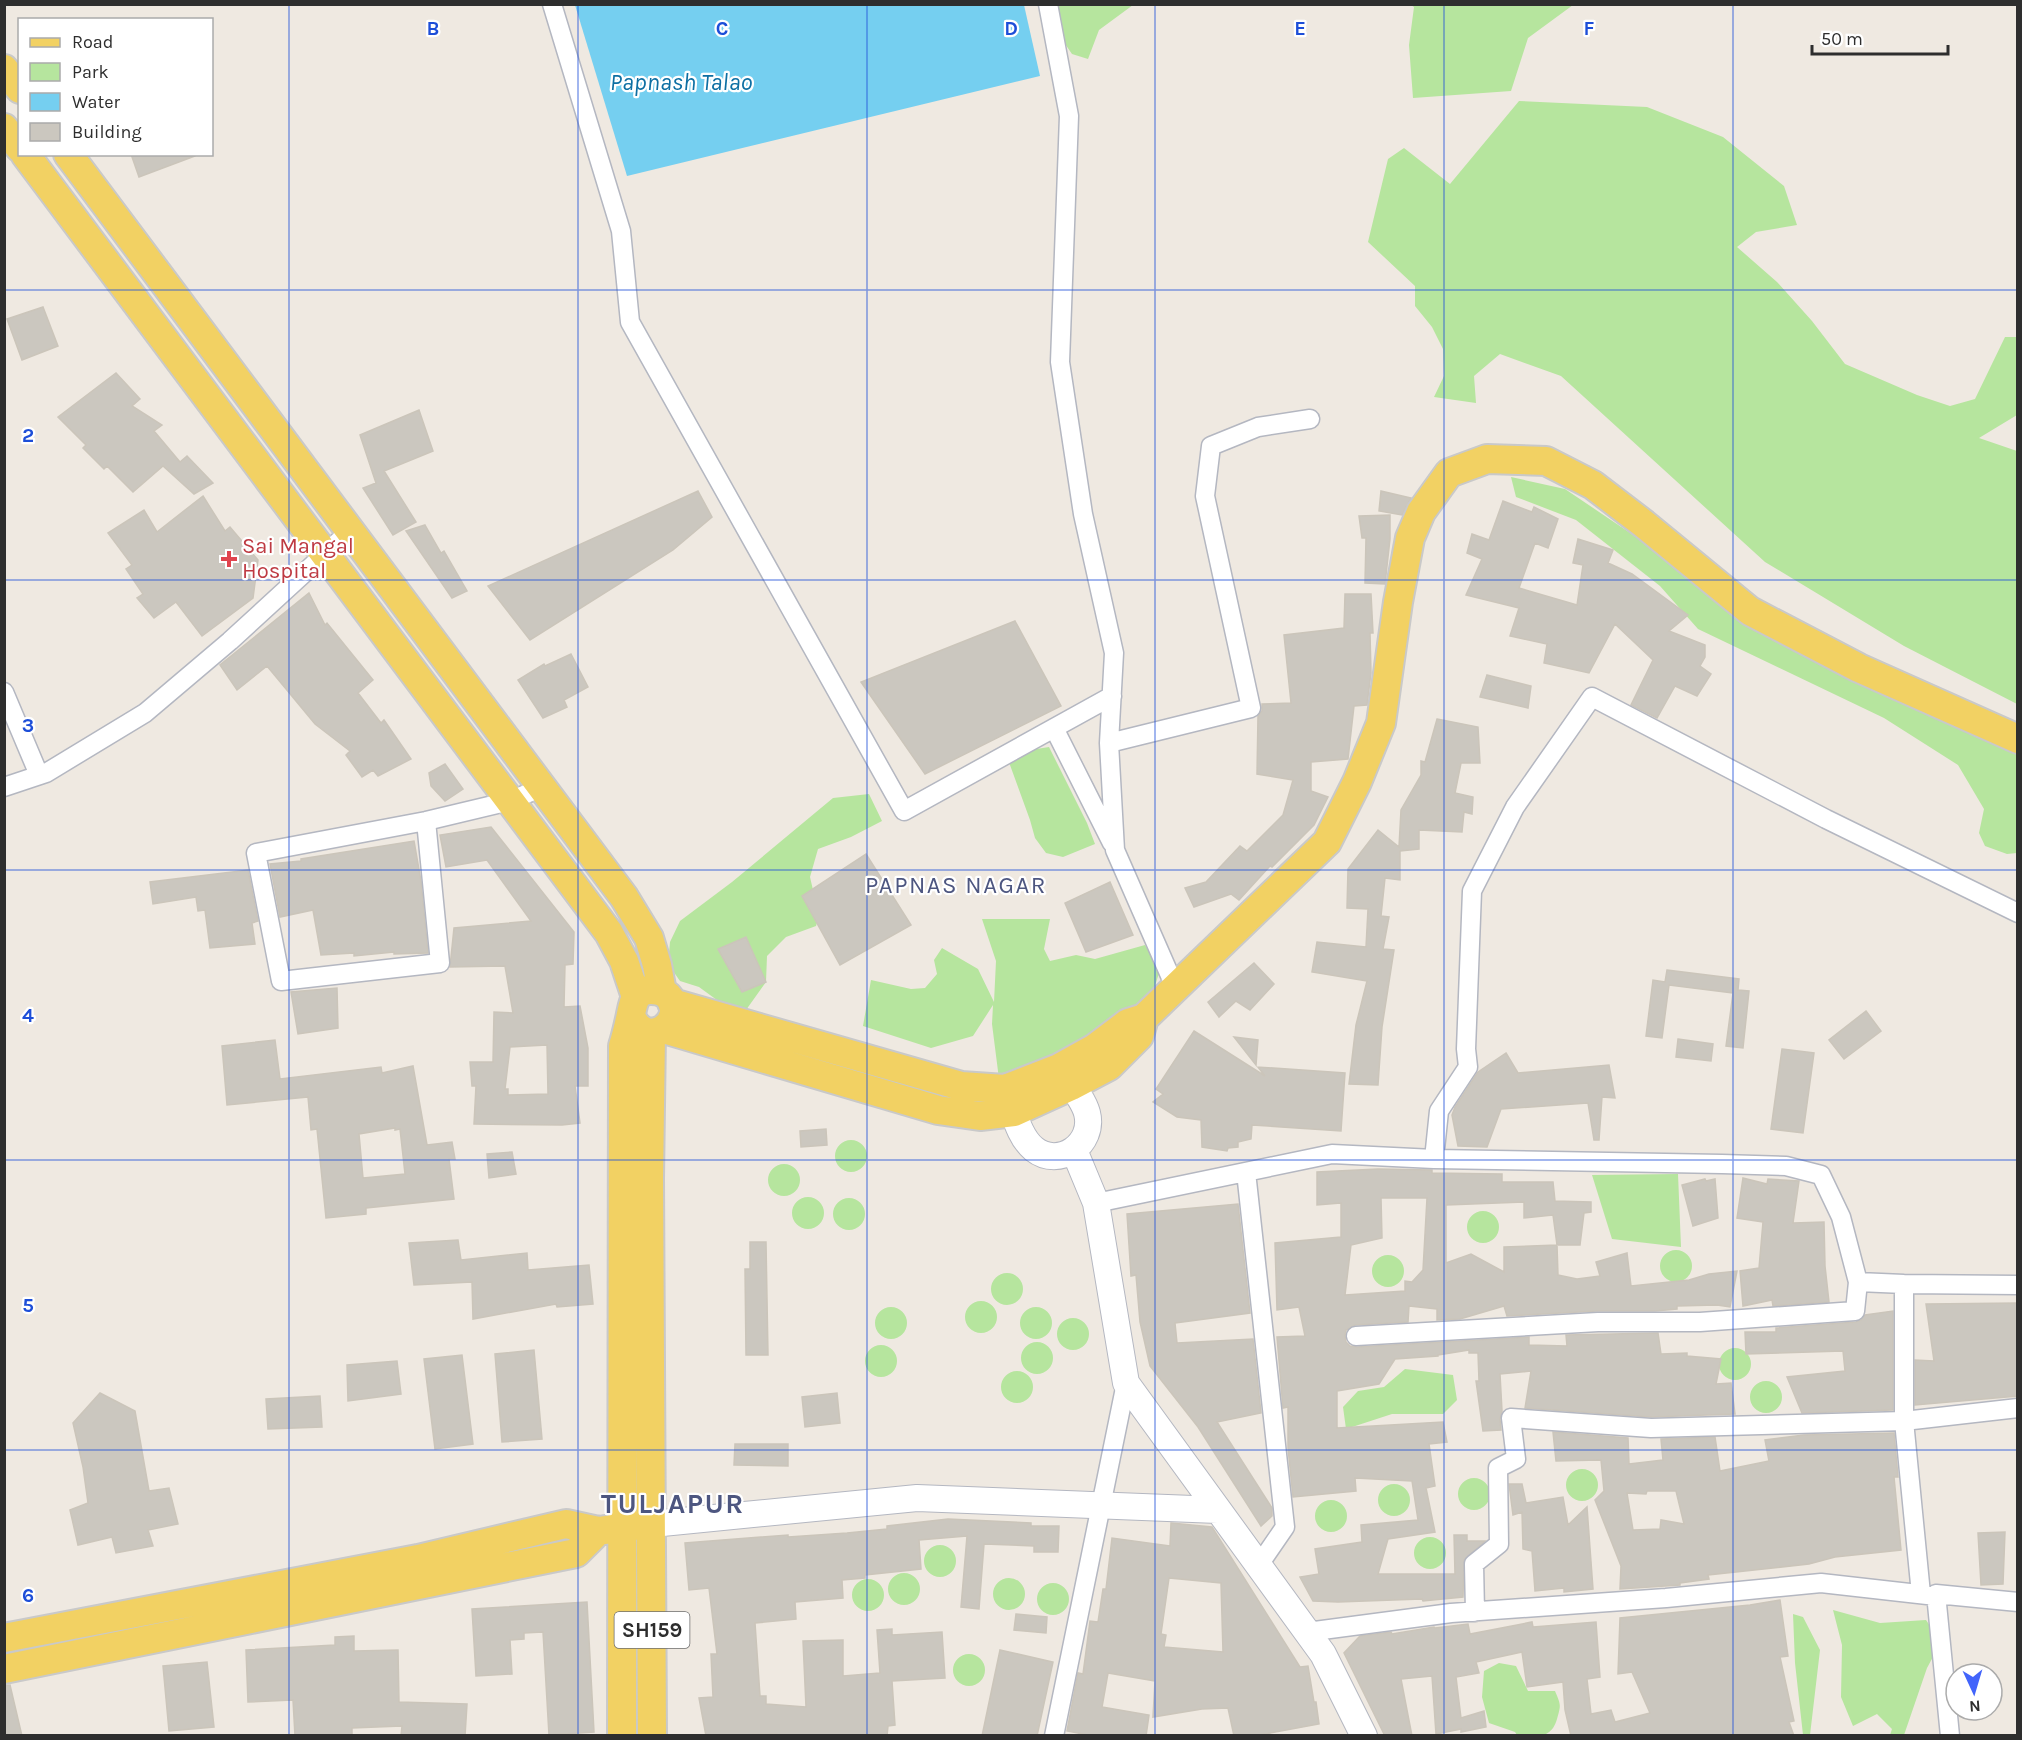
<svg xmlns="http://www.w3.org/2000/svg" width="2022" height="1740" font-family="Karla,sans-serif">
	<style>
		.green { fill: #b6e59e }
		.water { fill: #75cff0 }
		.building { fill: #cbc7bf; stroke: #cbc5ba; stroke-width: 1.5; fill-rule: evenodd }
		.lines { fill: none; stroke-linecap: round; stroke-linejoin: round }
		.street-casing { stroke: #b4b7c1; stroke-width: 21 }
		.secondary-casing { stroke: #b4b7c1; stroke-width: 28 }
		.primary-casing { stroke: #c9c9c9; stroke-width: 32 }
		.street { stroke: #fff; stroke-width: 18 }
		.secondary { stroke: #fff; stroke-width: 26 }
		.primary { stroke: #f2d163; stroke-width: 28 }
		.grid { fill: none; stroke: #1d4ed8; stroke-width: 1.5; stroke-opacity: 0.55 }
		.health-dot { fill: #e0444e; stroke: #fff; stroke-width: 2 }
		.labels { text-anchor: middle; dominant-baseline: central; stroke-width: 4.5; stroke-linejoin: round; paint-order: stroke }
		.shield { fill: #fff; stroke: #6d6d6d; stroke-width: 1.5 }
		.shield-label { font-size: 21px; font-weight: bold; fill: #2e2e2e }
		.health-label { font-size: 22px; fill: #be3a42; stroke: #fff; text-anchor: start }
		.water-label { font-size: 24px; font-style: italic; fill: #0d6fa3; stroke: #fff }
		.neighbourhood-label { font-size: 24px; letter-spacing: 1.5px; fill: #4d5680; stroke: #fff }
		.district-label { font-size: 28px; font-weight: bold; letter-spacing: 1.5px; fill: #4d5680; stroke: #fff }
		.grid-label { font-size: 20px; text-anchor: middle; font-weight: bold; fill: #1d4ed8; stroke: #fff; stroke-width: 4.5; stroke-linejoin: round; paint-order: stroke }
	</style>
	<rect width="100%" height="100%" fill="#efe9e1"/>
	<path class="green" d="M1051,5h82l-34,25 -11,29 -16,-5 -20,-29z
		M1411,5h162l-45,33 -17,53 -98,7 -4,-53 5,-38z
		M1519,101l128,6 76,30 61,49 13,39 -41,7 -19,15 40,35 35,39 33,43 72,31 33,11 25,-7 30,-62h12v78l-38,23 38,13v253l-113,-58 -139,-84 -204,-186 -61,-22 -26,22 2,27 -42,-6 10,-21 -1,-27 -11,-22 -17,-21v-20l-47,-44 20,-83 16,-11 46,36z
		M1511,477l54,12 83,56 369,199v109l-10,1 -22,-8 -6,-13 5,-24 -26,-44 -74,-47 -186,-89 -38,-43 -84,-66 -60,-23z
		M1049,747l38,76 8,21 -32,13 -17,-4 -11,-15 -5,-18 -24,-66z
		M869,794l13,27 -31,16 -33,12 -8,28 9,39 -3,10 -30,11 -19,19 -1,26 -20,28 -25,-7 -22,-16 -19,-6 -12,-17 2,-22 10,-21 52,-39 101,-84z
		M982,919h68l-6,30 6,12 26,-6 19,4 50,-14 15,25 -12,38 -62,33 -87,38 -7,-55 1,-19 -20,31 -42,12 -68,-22 8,-46 40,9 14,-1 12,-14 -3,-14 8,-12 36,21 16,33 2,-41z
		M835 1156a16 16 0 1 1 32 0a16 16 0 1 1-32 0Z
		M768 1180a16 16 0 1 1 32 0a16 16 0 1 1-32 0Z
		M1678,1174l3,73 -69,-8 -20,-64z
		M792 1213a16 16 0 1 1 32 0a16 16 0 1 1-32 0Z
		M833 1214a16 16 0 1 1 32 0a16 16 0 1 1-32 0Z
		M1467 1227a16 16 0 1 1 32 0a16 16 0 1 1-32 0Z
		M1660 1266a16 16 0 1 1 32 0a16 16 0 1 1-32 0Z
		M1372 1271a16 16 0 1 1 32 0a16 16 0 1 1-32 0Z
		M991 1289a16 16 0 1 1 32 0a16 16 0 1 1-32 0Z
		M965 1317a16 16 0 1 1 32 0a16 16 0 1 1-32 0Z
		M875 1323a16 16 0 1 1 32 0a16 16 0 1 1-32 0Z
		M1020 1323a16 16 0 1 1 32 0a16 16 0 1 1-32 0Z
		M1057 1334a16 16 0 1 1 32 0a16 16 0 1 1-32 0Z
		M1021 1358a16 16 0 1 1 32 0a16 16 0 1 1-32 0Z
		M865 1361a16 16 0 1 1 32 0a16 16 0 1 1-32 0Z
		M1719 1364a16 16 0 1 1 32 0a16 16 0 1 1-32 0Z
		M1405,1369l48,6 4,25 -14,14h-51l-46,15 -3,-22 15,-16 26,-4z
		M1001 1387a16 16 0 1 1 32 0a16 16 0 1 1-32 0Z
		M1750 1397a16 16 0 1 1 32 0a16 16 0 1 1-32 0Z
		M1566 1485a16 16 0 1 1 32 0a16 16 0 1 1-32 0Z
		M1458 1494a16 16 0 1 1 32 0a16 16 0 1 1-32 0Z
		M1378 1500a16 16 0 1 1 32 0a16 16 0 1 1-32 0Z
		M1315 1516a16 16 0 1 1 32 0a16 16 0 1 1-32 0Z
		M1414 1553a16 16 0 1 1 32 0a16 16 0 1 1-32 0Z
		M924 1561a16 16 0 1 1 32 0a16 16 0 1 1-32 0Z
		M888 1589a16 16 0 1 1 32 0a16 16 0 1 1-32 0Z
		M993 1594a16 16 0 1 1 32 0a16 16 0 1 1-32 0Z
		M852 1595a16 16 0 1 1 32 0a16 16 0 1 1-32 0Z
		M1037 1599a16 16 0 1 1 32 0a16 16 0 1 1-32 0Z
		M1833,1610l47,13 46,-3 15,22 -14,26 -23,67h-14l2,-6 -15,-15 -24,12 -12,-29 1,-52z
		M1793,1614l10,3 17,33 -10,85h-7l-8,-72z
		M953 1670a16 16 0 1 1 32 0a16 16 0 1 1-32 0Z
		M1499,1663l17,3 12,25h27c6,14 6,14 2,28 -6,21 -21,17 -40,16l-2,-3 -26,-9 -7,-26 2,-26z"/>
	<path class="water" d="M575,5h449l16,71 -413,100z"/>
	<path class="building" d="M131,154h64v2l-56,21z
		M43,307l15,39 -36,14 -15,-41z
		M116,373l24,26 -8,7 30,19 -8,6 26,31 7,-6 26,27 -19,11 -31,-28 -30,26 -26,-26 -3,3 -21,-21 3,-3 -28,-28z
		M419,410l14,41 -49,20 32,51 -23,13 -30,-47 13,-5 -16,-48z
		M698,491l14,26 -39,33 -143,90 -42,-54z
		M1381,491l30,7 -9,17 -23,-4z
		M203,496l22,35 5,-4 28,33 -5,38 -51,38 -26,-34 -22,16 -17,-20 6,-4 -17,-25 6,-4 -24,-32 36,-23 13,22z
		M1503,501l29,11 2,-5 24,12 -10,29 -13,-5 -16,45 58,17 6,-40 -10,-2 5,-24 35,11 -5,13 24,11 56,41 -19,16 36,14v12l-5,9 11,8 -14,22 -22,-10 -18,32 -26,-13 22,-45 -38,-36 -26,49 -45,-10 3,-19 -37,-8 9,-28 -53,-13 16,-36 -15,-6 5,-19 17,6z
		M1390,515v24l-5,45 -20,-1 1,-45h-4l-3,-22z
		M425,525l16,28 3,-2 23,40 -15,7 -46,-67z
		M309,593l16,32 2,-2 46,57 -15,13 23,30 3,-3 27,39 -33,17 -5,-6 -11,7 -16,-22 4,-4 -35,-27 -48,-58 -30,24 -17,-25z
		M1345,594h26l2,39h-3l1,40 -4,32 -13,1 -6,53 -37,3v29l17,6 -14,28 -42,42 -2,-1 -31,34 -8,-6 -37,13 -9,-19 21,-6 34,-36 7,5 36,-36 10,-35 -36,-6 1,-58 4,-5v-7l29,-1 -7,-68 60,-7z
		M1015,621l46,85 -136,68 -64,-92z
		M571,654l17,33 -24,13 3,7 -24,11 -25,-38 26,-16 1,2z
		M1487,675l44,11 -3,22 -48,-11z
		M1437,719l41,8 2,36h-19l-6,30 18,4 -1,17 -8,-2 -2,20 -43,-2v19l-19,2v29l-15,-2 -4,38 8,1 -6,32 11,1 -12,77 -4,58 -29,-1 7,-59 11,-44 -55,-9 5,-30 49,5 2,-38 -21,-1 1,-39 30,-39 21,17 2,-37 20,-35v-14l4,1z
		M445,764l18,25 -18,12 -14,-15 -2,-13z
		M491,827l83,105 -1,32 -8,1 -1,42 16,-1 8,42v38h-13l5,37 -18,2 -88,-1 2,-38h-4l-2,-24h23l1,-50 19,1 -8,-47 -55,1 4,-39 77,-7 -44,-61 -41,7 -6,-32zM547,1045l1,49 -40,1v-6h-3l5,-42z
		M414,841l7,40 7,72 -34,1v-2l-40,4v-3l-33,2 -8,-45 -33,7 -10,-53 31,-3v-2z
		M866,854l45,71 -71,40 -38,-69z
		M248,870l10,51 -6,2 3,21 -45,4 -5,-38 -7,1 -2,-14 -43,7 -3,-22z
		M1110,882l23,53 -47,17 -21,-49z
		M746,937l20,45 -24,10 -24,-43z
		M1254,963l20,21 -24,26 -14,-9 -17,16 -11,-15z
		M1667,970l72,9 -1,11 11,1 -6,57 -17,-2 7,-53 -64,-8 -7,53 -16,-2 7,-56 12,2z
		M337,988l1,40 -40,6 -7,-42z
		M1866,1011l15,20 -37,28 -15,-19z
		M1194,1031l71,45 -7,-9 87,6 -4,58 -89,-6 -1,14 -13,3v5l-10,1 -1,3 -25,-4 -1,-27 -24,-3 -24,-15 10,-8 -7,-5z
		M1234,1037l24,3 -2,25z
		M1678,1039l35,5 -2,17 -35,-4z
		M275,1040l5,39 101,-12 1,6 31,-7 14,79 25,-3 3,17h-6l5,40 -88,9v6l-40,4 -9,-89 -6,1 -3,-33 -81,8 -5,-59zM395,1128v2l5,-1 5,45 -42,4 -4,-44z
		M1782,1049l32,4 -11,80 -32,-4z
		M1506,1053l12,20 91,-8 6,33 -13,-1 -3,43h-5l-6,-37 -87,6 -14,38 -29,-1 -6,-31 3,-8 23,-35z
		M826,1129l1,16 -26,2 -1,-16z
		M512,1152l4,22 -27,4 -2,-24z
		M1378,1169l54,1v3l70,1v8h51l2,19 36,1v10l-7,1 -4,32h-23l1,30 19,4 23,-3 -4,-14 31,-9 4,33 58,-6 20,-6 28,-3 -7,36 -13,-2 -40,1v3l-22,2h-58l-90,5 -3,-10 -44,13 -23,1v-11l-28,-3 -1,16 -53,3 -9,5 -1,6 1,6 4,4 7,1 172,-10v8l38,1 -1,-11 92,-2 3,21 26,-1v3l34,3 -5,25 15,-1 4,31 -84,3 -126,-9 6,-37 -31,3 2,37 -2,8 1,11 -18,1 -7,-50h3l-1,-28h-9v-3l-31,5v1l-43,3 -16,25 -42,7v37l106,-6 4,20 -18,2 6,42 -9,2 9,44 -47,7 -10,35h77l-1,-39h13v6h18l-21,19 -1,37 -40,4 -1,-2 -84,3 -25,-1 -13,-24 19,-3 -4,-25 47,-7 -1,-17 57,-5 -6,-39 -57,-3 1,13 -63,6 -5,-49v-41l-5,1 -6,-71 28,-1 -6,-29 -22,3 -2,-67 66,-6v-34l-24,2v-33zM1381,1198h46l-4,72 -11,12 -7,-1v10l-60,4 6,-50 31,-7zM1524,1202v16l29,-3 4,30 -53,2v25l-33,-18 -25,9v-58z
		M1743,1178l24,6 1,-5 31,2 -6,42 31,-1 1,44 4,36 -56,4 -1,-6 -29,6 -3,-35 19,-3 4,-46 -26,-4z
		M1705,1179l1,2 9,-2 3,39 -25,8 -11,-41z
		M1238,1204l12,109 -75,10 2,20 76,-4 8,74 -44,9 55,86v8l-11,10 -63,-99 -48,-61 -10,-44 -4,-47 -5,1 -4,-62z
		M458,1240l3,20 66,-7 1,17 61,-5 4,39 -36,3 -1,-3 -83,15 -1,-37 -58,3 -5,-42z
		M750,1242h16l2,113h-22l-1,-86h5z
		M2018,1303v93l-103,9v-45l19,1 -8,-57z
		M1893,1311v99l-91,3 -15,-36 58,-6 -2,-20 -97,3 -1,-22h31v-4l80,-6 5,-2 4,-5z
		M534,1350l8,89 -40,3 -7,-88z
		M462,1355l11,89 -38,5 -11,-90z
		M397,1361l4,33 -53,7 -1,-36z
		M100,1393l35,18 14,80 20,-3 9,36 -30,6 5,16 -37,7 -4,-16 -34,8 -8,-35 18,-7 -5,-36 -10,-44z
		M837,1393l3,30 -35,4 -3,-30z
		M320,1396l2,31 -54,2 -2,-30z
		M1553,1432l75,6 1,26 34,-4 -2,-21 54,-2 5,34 49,-10 -4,-21 39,-5 90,-2 4,44h-4l7,73 -66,7 -26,7 -101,11 1,4 -29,4v2l-60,4 1,-23 -26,-66 9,-9 -3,-31 -45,1zM1647,1491h29l8,33 -23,-4 -1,9 -27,1 -6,-37 19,1z
		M735,1444h53v22l-54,-1z
		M1509,1484h13l4,19 37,-6 5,28 19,-18 6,82 -29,3v-4l-29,3 -3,-40 -9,-2 -1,-37 -9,3z
		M948,1519l83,4v3h28l-1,26h-24v-6l-50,-2 -5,65 -18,-2 6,-71 -48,4 2,29 -56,6v3l-23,2 1,18 -48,4 1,17 -41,4 5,73h6v8l40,3 -3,-66 40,-1v36l37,-3 -3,-43 15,-1v6l50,-3 3,46 -53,3 3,44 -7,1 -1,10h-110v-2l-71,2 -7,-38 14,-1 -2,-43h6l-8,-66 -20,2 -4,-47 103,-8v2l59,-4 40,-4v-3z
		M1171,1523l41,4 88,140 8,-1 6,36h2l3,22 -65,12h-20l-6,-28 -26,1 -49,8 2,-36 -47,-8 -6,34 47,8 -3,21h-53l-26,-5 11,-58 5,1 7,-53 8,1 5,-33h3l6,-51 58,8zM1169,1578l52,5 2,69 -59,-5 2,-12 -5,-1z
		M2005,1532l-2,52 -22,1 -3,-52z
		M1780,1600l8,56 -8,1 14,64 -5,1 5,14h-223l-6,-26 -2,-28 -36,5 -5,-35 -46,10 3,11 -23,4 5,41 23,-7 2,16 -25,5v-3l-25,5 -4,-58 -31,3 11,57h-27l-41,-83 16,-17 31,-4 1,2 42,-7 1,1 33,-4 2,10 62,-12 1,5 63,-5 4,55 -13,2 4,35 20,-4 4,12 35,-9 -18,-41 -14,2 2,-56 130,-13z
		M587,1602l7,130 -45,3 -6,-103 -19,1v6l-14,1 2,34 -36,2 -4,-67z
		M1016,1614l31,3 -1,16 -32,-3z
		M354,1636v15l44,-1 1,52 68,2 -2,32h-64l1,-10 -50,2v8h-57l-2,-36 -45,2 -2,-52 89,-5v-8z
		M1000,1650l53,12 -16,74h-55z
		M207,1662l7,65 -45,4 -6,-65z
		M10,1685l12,51h-18v-50z"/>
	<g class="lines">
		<g class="street-casing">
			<path id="street" d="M552,4l69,227 9,91 274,489 208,-115
				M1048,4l21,112 -9,246 23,152 31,139 -5,90 6,107 60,137
				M4,692l35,83
				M1054,728l58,115
				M1109,743l142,-35 -46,-212 6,-50 47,-19 52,-8
				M4,787l42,-14 99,-60 85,-72 120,-110
				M426,821l14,142 -159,18 -25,-128 170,-32 84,-20 30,-13
				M1434,1159l5,-48 29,-44 -2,-18 6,-158 43,-84 77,-110 234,122 192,94
				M1246,1172l39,355 -22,32
				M1096,1203l236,-49 102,5 288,5 64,2 35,9 20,42 17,65 46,2 114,1
				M1356,1336l242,-14h102l155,-11 3,-29
				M1921,1594l-17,-173 114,-13
				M1475,1612l-1,-48 25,-20 -1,-76 18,-9 -5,-41 140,10 253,-7v-137
				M1307,1632l144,-19 215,-15 155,-15 115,13
				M1054,1736l72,-353
				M1950,1736l-14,-142 82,8"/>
		</g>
		<g class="secondary-casing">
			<path id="secondary" d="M1007,1095c7,17 12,42 27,54 25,20 61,-5 53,-36 -4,-15 -18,-30 -27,-43
				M1074,1150l22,53 30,180 197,271 41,82
				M652,1524l265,-26 301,12"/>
		</g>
		<g class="primary-casing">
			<path id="primary" d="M4,69l16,20
				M4,128l16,20
				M25,154l584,779 15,28 12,36
				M68,154l556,743 25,41 8,27 5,27
				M672,1003l289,83 44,3 54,-21 36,-20 33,-25 16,-5 183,-176 30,-60 24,-59 17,-121 12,-64 11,-26 28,-39 38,-14 59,2 47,24 51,39 106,87 109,57 159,71
				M664,1029l274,81 42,6 34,-4 57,-26 38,-20 30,-30 5,-18
				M651,1033l-2,145 3,558
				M4,1638l414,-79 148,-35 32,7 43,-6
				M4,1669l572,-116 22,-22
				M622,1736l1,-690c3,-9 5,-18 7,-27 3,-13 3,-29 21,-29 6,0 13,2 17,6 22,24 -22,57 -37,20"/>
		</g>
		<use href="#street" class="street"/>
		<use href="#secondary" class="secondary"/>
		<use href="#primary" class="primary"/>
	</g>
	<path class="grid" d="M289,4v1732M578,4v1732M867,4v1732M1155,4v1732M1444,4v1732M1733,4v1732M4,290h2014M4,580h2014M4,870h2014M4,1160h2014M4,1450h2014"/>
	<path class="health-dot" d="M226 550h6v6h6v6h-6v6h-6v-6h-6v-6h6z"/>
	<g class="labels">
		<rect class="shield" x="614.5" y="1612" width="75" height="36" rx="4.5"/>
		<g class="shield-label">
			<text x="652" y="1630">SH159</text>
		</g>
		<g class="health-label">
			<text x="242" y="546">Sai Mangal<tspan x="242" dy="25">Hospital</tspan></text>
		</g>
		<g class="water-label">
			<text x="681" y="82">Papnash Talao</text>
		</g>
		<g class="neighbourhood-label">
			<text x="956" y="885">PAPNAS NAGAR</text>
		</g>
		<g class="district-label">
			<text x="673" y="1503">TULJAPUR</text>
		</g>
	</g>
	<g class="grid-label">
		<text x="433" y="35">B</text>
		<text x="722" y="35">C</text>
		<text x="1011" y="35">D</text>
		<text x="1300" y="35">E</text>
		<text x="1589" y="35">F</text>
		<text x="28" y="442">2</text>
		<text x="28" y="732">3</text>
		<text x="28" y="1022">4</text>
		<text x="28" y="1312">5</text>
		<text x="28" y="1602">6</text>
	</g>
	<rect width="2022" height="1740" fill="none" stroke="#2e2e2e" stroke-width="12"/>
	<rect x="18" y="18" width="195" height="138" fill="#ffffff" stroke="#ababab" stroke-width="1.5"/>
	<rect x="30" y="38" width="30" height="9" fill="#f2d163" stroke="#ababab" stroke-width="1.5"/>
	<text x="72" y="48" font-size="18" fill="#2e2e2e">Road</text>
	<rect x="30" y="63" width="30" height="18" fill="#b6e59e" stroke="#ababab" stroke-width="1.5"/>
	<text x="72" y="78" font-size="18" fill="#2e2e2e">Park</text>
	<rect x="30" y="93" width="30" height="18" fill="#75cff0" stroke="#ababab" stroke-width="1.5"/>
	<text x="72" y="108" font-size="18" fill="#2e2e2e">Water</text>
	<rect x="30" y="123" width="30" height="18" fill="#cbc7bf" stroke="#ababab" stroke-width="1.5"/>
	<text x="72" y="138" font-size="18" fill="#2e2e2e">Building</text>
	<g transform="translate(1974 1692) rotate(176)"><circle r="28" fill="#ffffff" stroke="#ababab" stroke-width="1.5"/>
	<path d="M0-4.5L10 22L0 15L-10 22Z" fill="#4264fb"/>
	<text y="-9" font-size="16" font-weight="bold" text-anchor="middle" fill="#2e2e2e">N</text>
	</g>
	<path d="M1812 45v9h136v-9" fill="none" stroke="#2e2e2e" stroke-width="3"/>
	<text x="1821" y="45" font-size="18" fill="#2e2e2e" stroke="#ffffff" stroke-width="4.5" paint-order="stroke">50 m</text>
</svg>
